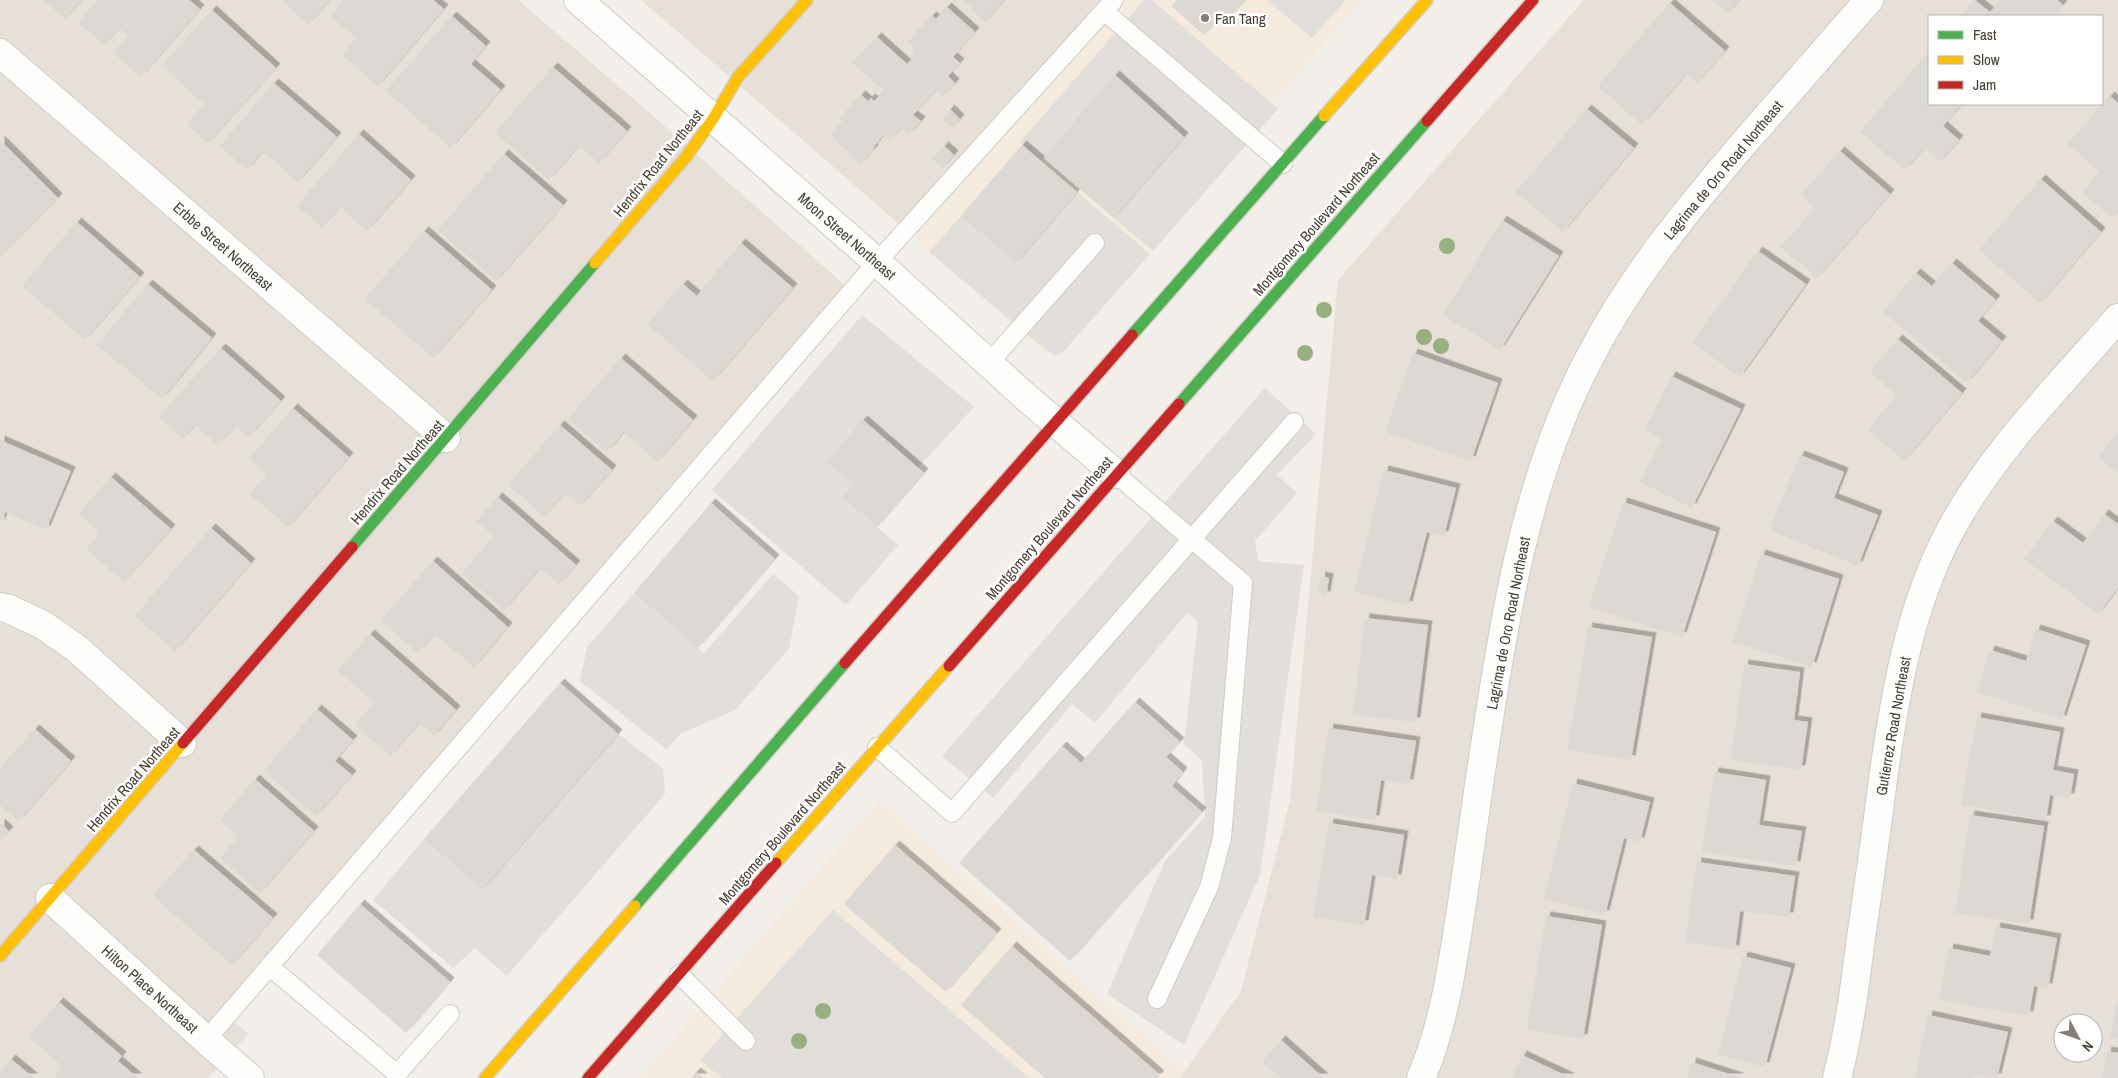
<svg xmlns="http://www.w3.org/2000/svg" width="2118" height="1078" font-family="'Archivo Narrow',sans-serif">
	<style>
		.residential { fill: #e6e0d8; fill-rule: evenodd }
		.commercial { fill: #f5eade }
		.parking { fill: #e1dedb }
		.building { fill: #dcd8d3; filter: url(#shadow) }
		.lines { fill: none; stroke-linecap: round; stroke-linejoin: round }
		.lane-casing { stroke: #cecbc7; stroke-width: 20 }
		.street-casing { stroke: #cecbc7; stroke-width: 30 }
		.fast-casing { stroke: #d3cdc3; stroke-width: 14 }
		.slow-casing { stroke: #d3cdc3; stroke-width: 14 }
		.jam-casing { stroke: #d3cdc3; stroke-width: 14 }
		.lane { stroke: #fdfdfc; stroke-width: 18 }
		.street { stroke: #fdfdfc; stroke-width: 28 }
		.fast { stroke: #4caf50; stroke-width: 11 }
		.slow { stroke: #ffc107; stroke-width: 11 }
		.jam { stroke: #c62828; stroke-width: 11 }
		.tree { fill: #98b07f }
		.poi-dot { fill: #847d76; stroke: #fff; stroke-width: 2 }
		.labels { text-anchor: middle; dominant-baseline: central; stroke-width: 5; stroke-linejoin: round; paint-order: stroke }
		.poi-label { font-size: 15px; fill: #484037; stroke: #fff; text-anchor: start }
		.street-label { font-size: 15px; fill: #484037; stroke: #fff }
	</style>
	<defs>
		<filter id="shadow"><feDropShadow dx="4.5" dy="-4.5" stdDeviation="0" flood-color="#0004"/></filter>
	</defs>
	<rect width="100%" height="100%" fill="#f2efeb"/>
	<path class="residential" d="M0,0h518l126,108 203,179 -627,722 28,25 -40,44h-208z
		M641,0h461l-197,229z
		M1584,0h534v1078h-938l61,-87 49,-191 48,-520zM1929,16h173v88h-173zM2063,1023h30v30h-30z"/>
	<path class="commercial" d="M1102,0h261l-316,356 -142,-127z
		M879,801l306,272 -5,5h-540z"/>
	<path class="parking" d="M1144,0h8l126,109 -125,142 -39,-33 70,-81 -140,21 -3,3 -21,-19z
		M1267,0h79l-34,38z
		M1077,192l73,62 -88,99 -7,3 -11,-8 -115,-96 32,-36 55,47z
		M862,315l112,92 -56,61 -54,-48 -36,41 25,23 -11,13 56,48 -52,60 -134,-115z
		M1265,388l51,46 -39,41 20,18 -42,48 3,20 46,4 -44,310 -76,170 -77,-51 58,-133 40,-44 -3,-57 -18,-16 14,-122 -11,-9 -92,110 -23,-19 -79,94 -51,-42z
		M773,574l26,22 -10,53 -54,61 -55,24 -13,16 -87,-69 7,-34 47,-54 70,60z
		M618,734l45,34 2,26 -158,182 -32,-28 -22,20 -80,-68 51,-61 58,51z
		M833,910l196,168h-307l-22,-18z"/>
	<path class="building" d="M43,0h39l-17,19z
		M98,0h91l11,9 -59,68 -28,-24 15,-17 -9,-8 -15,17 -26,-22z
		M281,0h49l-22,25z
		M344,0h89l11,9 -66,77 -36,-31 14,-17 -26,-22z
		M964,0h40l-19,22 -15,-13 2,-2z
		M1177,0h69l-26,26 -5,-4 -11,13 -33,-29z
		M1712,0h27l-11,13z
		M1975,0l15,12 11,-12h56l6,5 -10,11h-92z
		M1670,3l55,48 -28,32 -11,-9 -44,51 -44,-39z
		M947,7l28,25 -22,25 7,6 -12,13 7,7 -12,13 -7,-6 -23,25 8,6 -12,14 -8,-6 -11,12 -7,-6 -10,13 1,1 -14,16 -29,-30 12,-14 -3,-3 21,-23 7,6 3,-3 3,3 10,-10 -31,-28 24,-26 30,27 10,-10 -5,-4 3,-2 -7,-6 24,-26 4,3z
		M212,10l64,58 -68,75 -21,-19 17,-20 -42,-38z
		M452,16l34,30 -15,18 30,26 -50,58 -65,-57z
		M1929,52v52h33l-19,22 16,14 -19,22 -16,-14 -19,22 -45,-38z
		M553,67l74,64 -28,32 -20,-17 -30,34 -54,-47z
		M1115,75l69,62 -70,81 -70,-60z
		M274,83l63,54 -39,45 -35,-31 -16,19 -27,-24z
		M2110,96l8,7v108l-6,7 -30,-26 17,-20 -31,-28z
		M950,109l10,10 -8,9 -10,-9z
		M1587,109l47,39 -71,84 -47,-40z
		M359,134l52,46 -44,51 -27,-24 -18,20 -25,-21z
		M0,140l58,58 -58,59z
		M1022,145l55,47 -61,71 -55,-47z
		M944,146l10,9 -11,13 -10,-9z
		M1840,151l50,43 -73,84 -36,-31 34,-39 -14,-13z
		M504,154l59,51 -67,76 -58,-51z
		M2041,179l60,53 -61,71 -61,-53z
		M1502,220l57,36 -59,94 -57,-35z
		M77,222l63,55 -55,63 -63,-54z
		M424,231l68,59 -59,68 -68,-59z
		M741,243l52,45 -80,93 -66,-57 36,-40 14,12z
		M1758,251l48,33 -66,93 -48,-34z
		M1952,263l44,37 -18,21 24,20 -35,42 -84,-71 33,-39 16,13z
		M148,284l64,54 -50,61 -65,-54z
		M1898,339l64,54 -58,68 -36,-31 29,-35 -27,-23z
		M221,348l60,53 -32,36 -13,-11 -18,19 -23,-20 -12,14 -24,-22z
		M1413,353l85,30 -27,78 -86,-29z
		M621,358l72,62 -36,42 -33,-30 -17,20 -39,-33z
		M1671,376l70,33 -49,99 -52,-26 22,-43 -17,-9z
		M293,408l56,49 -61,70 -38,-33 17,-19 -18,-16z
		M863,420l61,53 -47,54 -35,-30 11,-13 -26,-22z
		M560,425l52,45 -32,36 -15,-13 -21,23 -36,-31z
		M2118,433v40l-20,-17z
		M0,440l71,31 -25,59 -41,-18 -5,13z
		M1800,455l44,17 -10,26 44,17 -20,51 -89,-36z
		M1384,470l72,18 -12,48 -17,-4 -19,74 -54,-14z
		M111,477l60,52 -47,53 -38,-33 14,-16 -21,-19z
		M498,497l78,68 -17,19 -19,-16 -36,42 -42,-37 32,-36 -17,-16z
		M1623,502l93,30 -34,105 -93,-30z
		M711,503l64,56 -77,89 -64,-55z
		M2104,514l14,10v64l-20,26 -74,-55 29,-38 30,22z
		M211,528l40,35 -76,88 -40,-35z
		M1761,554l78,25 -27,88 -79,-25z
		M433,561l75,66 -34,40 -39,-33 -17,19 -37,-32z
		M1321,576l8,2 -3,18 -8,-2z
		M1365,618l63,7 -12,97 -63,-7z
		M1588,627l64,10 -21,123 -64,-10z
		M2036,629l50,16 -24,75 -85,-28 13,-42 36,11z
		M370,634l86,76 -22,26 -15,-13 -29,33 -35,-31 20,-22 -37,-32z
		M1744,664l56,8 -6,48 14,2 -7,48 -70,-10z
		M560,683l58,51 -136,156 -58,-51z
		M1135,702l45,40 -14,15 17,15 -11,14 30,26 -132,149 -111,-98 103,-117 19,17z
		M317,709l36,31 -18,21 17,14 -36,41 -52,-45z
		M1977,717l83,15 -7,38 21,4 -4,24 -20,-3 -4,25 -85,-15z
		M1329,728l87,13 -7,43 -28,-4 -6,40 -59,-9z
		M35,729l36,32 -52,60 -19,-16v-36z
		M1714,772l52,8 -7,45 43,6 -6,35 -94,-14z
		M255,779l59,52 -54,62 -40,-35 19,-21 -19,-17z
		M1573,783l77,19 -10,40 -16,-4 -19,77 -61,-16z
		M1970,815l74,11 -15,98 -74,-11z
		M0,823l9,8 -9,10z
		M1329,823l75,12 -7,44 -25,-4 -8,50 -51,-8z
		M895,845l102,88 -51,59 -102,-88z
		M194,850l79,68 -41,47 -79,-69z
		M1697,862l98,14 -6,41 -49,-6 -5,39 -50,-8z
		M360,904l90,78 -44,51 -89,-78z
		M1546,916l56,9 -19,114 -56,-9z
		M1996,927l61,11 -9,50 -14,-2 -5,30 -90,-16 10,-52 41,8z
		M1012,946l148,129 -3,3h-112l-84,-73z
		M1743,956l48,12 -26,99 -47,-12z
		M2117,1001h1v38l-8,-2z
		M59,1002l63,54 -4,5 20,17h-81l-2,-2 8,-9 -34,-30z
		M1928,1015l80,17 -11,46 -24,-2v2h-58z
		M1281,1040l43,38h-43l-19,-16z
		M2107,1051l11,2v25h-16z
		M1522,1055l49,23h-59z
		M11,1059l23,19h-34v-6z
		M1692,1062l49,16h-54z
		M696,1072l8,6h-13z"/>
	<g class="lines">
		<g class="lane-casing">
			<path id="lane" d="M1104,11l179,153
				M989,363l106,-120
				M1116,474l127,109 -21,255 -13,49 -52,112
				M877,747l75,66 342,-391
				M269,966l128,108 53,-60
				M679,974l67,67
				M206,1040l671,-778 237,-262"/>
		</g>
		<g class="street-casing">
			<path id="street" d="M578,0l299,262 151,137 88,75
				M0,53l446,385
				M0,607l7,1 36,17 33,23 106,95
				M50,898l156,142 44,38
				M1421,1078c25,-58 32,-119 42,-181 12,-83 23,-167 38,-250 17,-101 42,-202 90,-292 42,-81 100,-150 159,-219 40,-45 79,-91 119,-136
				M1837,1078c12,-46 18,-93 24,-140 8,-55 16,-111 23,-166 12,-82 26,-166 66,-241 42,-79 110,-146 168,-213"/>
		</g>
		<g class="fast-casing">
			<path id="fast" d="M1132,335l192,-219
				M1179,404l248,-283
				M352,547l243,-284
				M635,906l210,-243"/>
		</g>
		<g class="slow-casing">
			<path id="slow" d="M1324,116l103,-116
				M595,263l91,-106 27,-38 25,-42 69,-77
				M776,863l173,-197
				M0,956l183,-213
				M485,1078l150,-172"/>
		</g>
		<g class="jam-casing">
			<path id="jam" d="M1427,121l106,-121
				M845,663l287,-328
				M949,666l230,-262
				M183,743l169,-196
				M588,1078l188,-215"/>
		</g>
		<use href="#lane" class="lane"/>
		<use href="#street" class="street"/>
		<use href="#fast" class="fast"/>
		<use href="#slow" class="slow"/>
		<use href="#jam" class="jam"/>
	</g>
	<g class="tree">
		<circle cx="1447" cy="246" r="8"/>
		<circle cx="1324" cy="310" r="8"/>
		<circle cx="1424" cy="337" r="8"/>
		<circle cx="1441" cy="346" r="8"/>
		<circle cx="1305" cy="353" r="8"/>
		<circle cx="823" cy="1011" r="8"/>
		<circle cx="799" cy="1041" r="8"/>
	</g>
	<circle class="poi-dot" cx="1205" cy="18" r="5"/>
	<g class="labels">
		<g class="poi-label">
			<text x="1215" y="18">Fan Tang</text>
		</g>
		<g class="street-label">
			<text transform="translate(658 163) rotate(-51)">Hendrix Road Northeast</text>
			<text transform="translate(1723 170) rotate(-50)">Lagrima de Oro Road Northeast</text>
			<text transform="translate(1316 224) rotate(-49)">Montgomery Boulevard Northeast</text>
			<text transform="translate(847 236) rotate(41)">Moon Street Northeast</text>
			<text transform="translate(223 246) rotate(41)">Erbbe Street Northeast</text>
			<text transform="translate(397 472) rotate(-49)">Hendrix Road Northeast</text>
			<text transform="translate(1049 528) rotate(-49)">Montgomery Boulevard Northeast</text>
			<text transform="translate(1508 623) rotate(-79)">Lagrima de Oro Road Northeast</text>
			<text transform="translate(1893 726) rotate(-80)">Gutierrez Road Northeast</text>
			<text transform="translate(133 779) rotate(-49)">Hendrix Road Northeast</text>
			<text transform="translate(782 833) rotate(-49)">Montgomery Boulevard Northeast</text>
			<text transform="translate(150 989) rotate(42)">Hilton Place Northeast</text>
		</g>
	</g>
	<rect x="1928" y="15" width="175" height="90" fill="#ffffff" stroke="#b6b3af"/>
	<rect x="1938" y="31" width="25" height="8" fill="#4caf50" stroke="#b6b3af"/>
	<text x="1973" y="40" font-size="15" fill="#484037">Fast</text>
	<rect x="1938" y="56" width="25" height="8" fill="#ffc107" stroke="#b6b3af"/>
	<text x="1973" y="65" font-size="15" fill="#484037">Slow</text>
	<rect x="1938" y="81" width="25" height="8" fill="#c62828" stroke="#b6b3af"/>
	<text x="1973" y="90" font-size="15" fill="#484037">Jam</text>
	<g transform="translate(2078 1038) rotate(131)"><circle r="24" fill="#ffffff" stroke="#b6b3af"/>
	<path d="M0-4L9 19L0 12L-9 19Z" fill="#847d76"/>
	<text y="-8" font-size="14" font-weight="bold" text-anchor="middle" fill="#484037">N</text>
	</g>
</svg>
